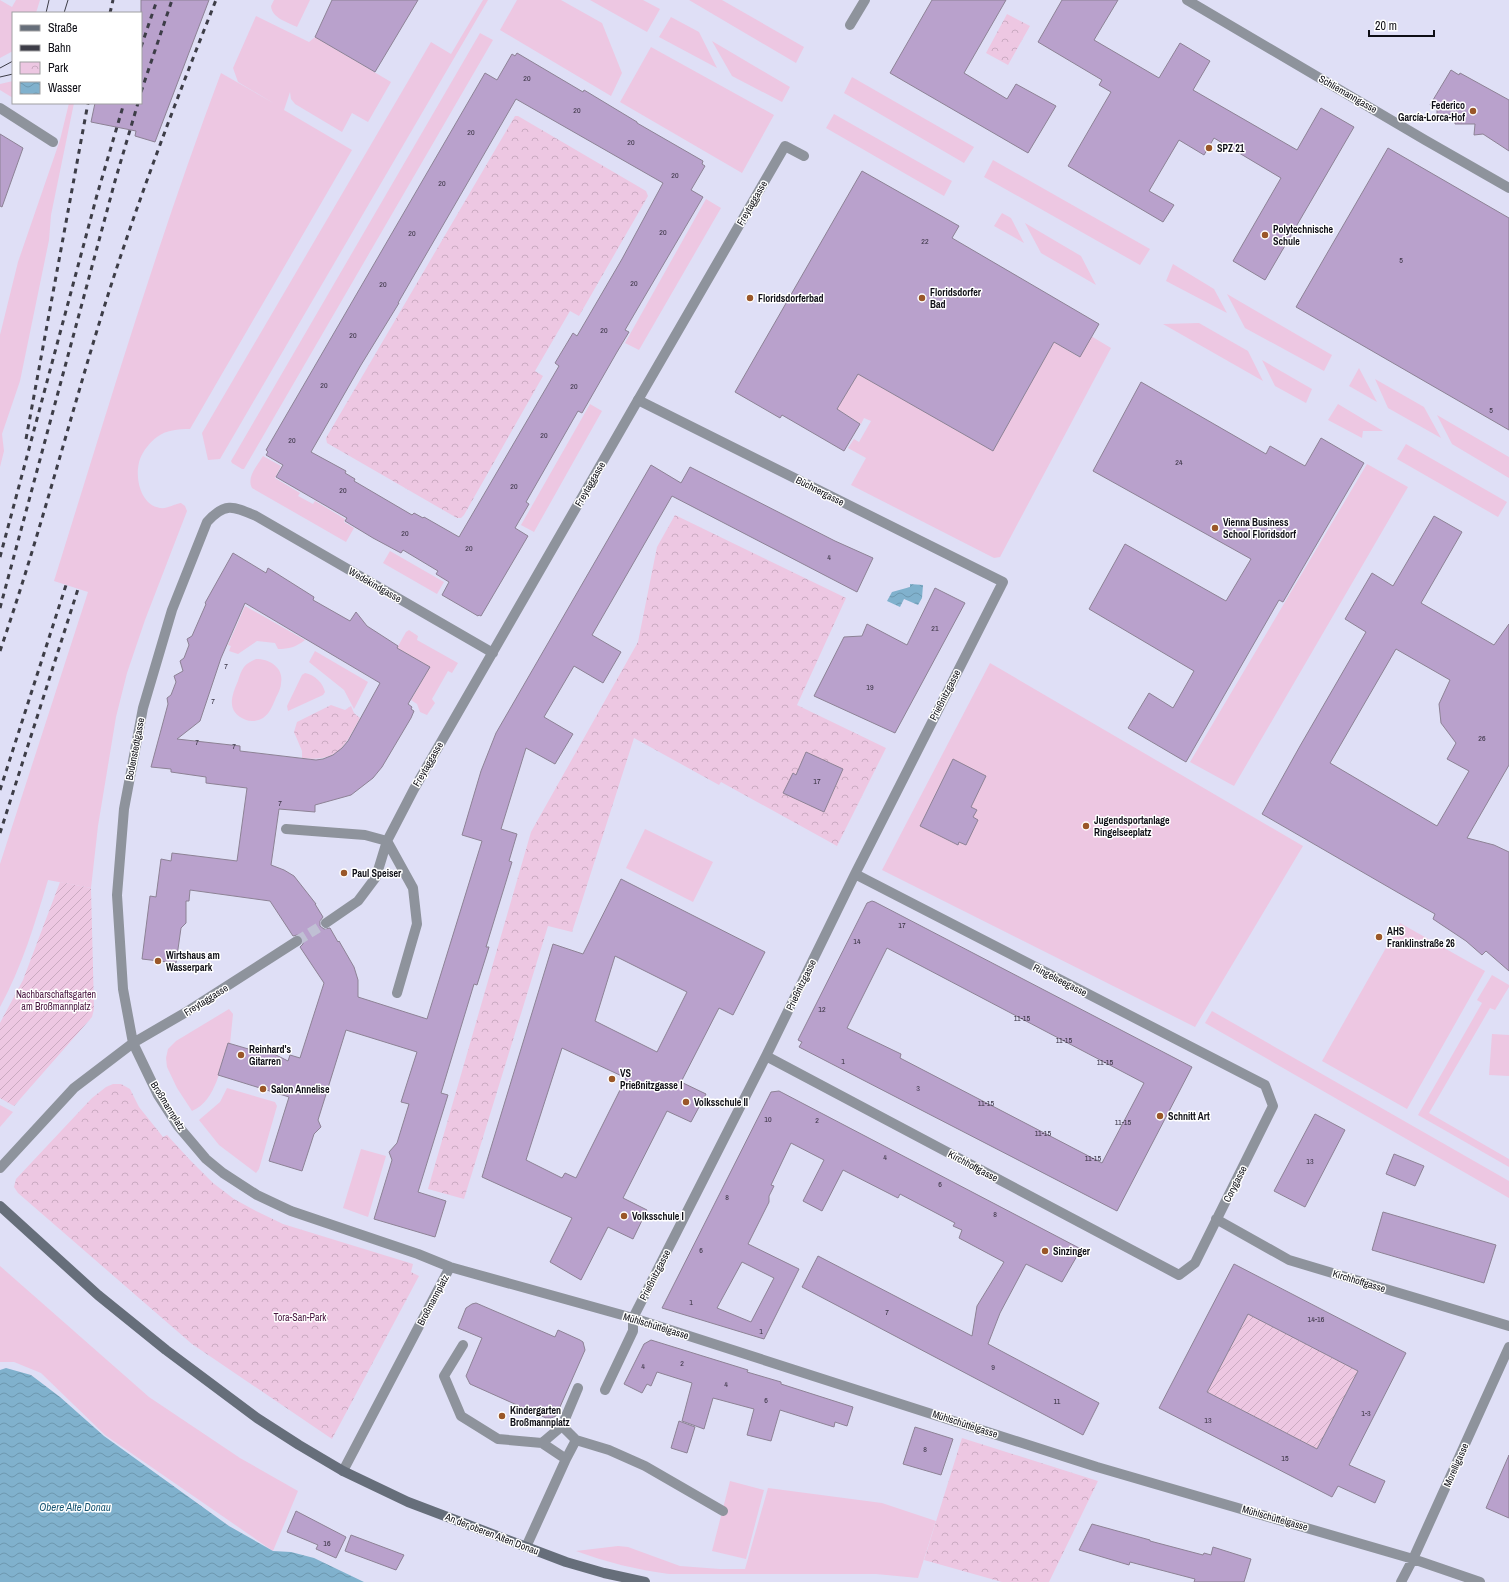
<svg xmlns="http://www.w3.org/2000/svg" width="1509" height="1582" font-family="'Archivo Narrow',sans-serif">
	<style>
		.grass { fill: #edc7e2 }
		.park { fill: url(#park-crowns) }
		.garden { fill: url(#garden-furrows) }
		.water { fill: url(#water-waves) }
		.building { fill: #b9a1cc; stroke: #8d8295; fill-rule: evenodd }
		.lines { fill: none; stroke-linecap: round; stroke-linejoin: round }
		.street-tunnel { stroke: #c0c0d4; stroke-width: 10; stroke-dasharray: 10 5; stroke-linecap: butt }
		.lane { stroke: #8e939c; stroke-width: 10 }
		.street { stroke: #8e939c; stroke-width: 10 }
		.secondary { stroke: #666e7a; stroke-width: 10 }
		.tram { stroke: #3d3d47; stroke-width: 1 }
		.rail { stroke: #3d3d47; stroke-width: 3; stroke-dasharray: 5 5; stroke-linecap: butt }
		.poi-dot { fill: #9a5728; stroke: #fff; stroke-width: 1.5 }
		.labels { text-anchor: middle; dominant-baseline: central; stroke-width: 3; stroke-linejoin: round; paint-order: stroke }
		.number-label { font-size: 8px; fill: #393343 }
		.street-label { font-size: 10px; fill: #0e0e15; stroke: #fff }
		.poi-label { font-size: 10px; font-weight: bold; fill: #0e0e15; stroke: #fff; text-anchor: start }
		.park-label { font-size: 10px; fill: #47143e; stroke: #fff }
		.water-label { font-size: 11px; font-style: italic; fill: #185572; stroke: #fff }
	</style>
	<defs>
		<pattern id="park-crowns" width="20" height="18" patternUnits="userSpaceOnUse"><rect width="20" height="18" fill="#edc7e2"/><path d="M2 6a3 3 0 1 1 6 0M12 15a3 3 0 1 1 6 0" fill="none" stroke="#caaac1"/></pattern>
		<pattern id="garden-furrows" width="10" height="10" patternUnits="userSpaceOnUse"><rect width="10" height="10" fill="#edc7e2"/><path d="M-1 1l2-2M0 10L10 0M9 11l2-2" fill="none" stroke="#caaac1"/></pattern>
		<pattern id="water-waves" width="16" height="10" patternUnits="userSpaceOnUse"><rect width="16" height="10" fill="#80b1cd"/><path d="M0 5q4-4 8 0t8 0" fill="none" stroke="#6d97af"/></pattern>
	</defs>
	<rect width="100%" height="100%" fill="#dfdff6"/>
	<path class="grass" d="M0,0l12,7 4,-7h24l-4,13h-23v38l-13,7z
		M274,0h36l-13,27c-10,-5 -25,-9 -26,-21z
		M483,0h5l-268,459 -12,1 -6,-27 229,-391 20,12z
		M517,0h44l41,23 20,50 -11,23 -111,-66z
		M590,0h53l17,9 -13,23z
		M689,0h33l82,47 -8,16z
		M256,16l53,26 6,-5 76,45 -23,40 -16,-9 -10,19 -47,-28 -4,-5 -1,-7 -6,18 68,40 -162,279c-12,0 -24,1 -33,8 -7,5 -14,14 -17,22 -6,17 0,46 20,49 7,1 14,-4 21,-5l4,3 2,5 -42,109 -18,53 -11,44 -18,109 -7,62 -43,-8c-13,43 -26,87 -48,127v-143l88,-272 -34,-11c53,-170 104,-341 167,-508l54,31 -37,-22 -5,-14z
		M671,17l28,15 18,36 -58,-31z
		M480,33l13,7 -249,429h-2l-10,-6 -1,-2z
		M712,41l78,46 -8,15 -50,-26z
		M651,47l123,68 -32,58 -122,-71z
		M852,77l122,70 -10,16 -120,-70z
		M13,81v17l-13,-8v-6z
		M69,103h5l-23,112 -2,25 -29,141 -18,53 2,17 -4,16v-132l18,-73 42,-122z
		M834,114l118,67 -8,15 -118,-68z
		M993,160l157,89 -10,16 -156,-88z
		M706,199l15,9 -82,142 -14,-7z
		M1002,213l9,5 13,25 -30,-17z
		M1025,223l56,33 15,29 -55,-32z
		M1173,264l41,25 13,24 -61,-32z
		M1227,294l105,61 -8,16 -79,-43z
		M1199,323l49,28 15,30 -100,-57z
		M1091,336l20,12 -111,209 -6,1 -143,-73 15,-27 -18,-10 6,-9 5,3 12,-21 -7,-3 -3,6 -24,-15 21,-35 135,77 61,-109 25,15z
		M1262,360l50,29 -6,14 -31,-17z
		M1359,368l18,34 -28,-16z
		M1375,379l49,28 17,31 -53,-30z
		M590,404l12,7 -68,121 -13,-7z
		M1338,404l45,27h-20l-1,7 -34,-18z
		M1437,415l72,42v21l-57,-34z
		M1406,444l101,58 -9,15 -101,-58z
		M263,456l18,10 -6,12 25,15 -2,3 15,8 2,-3 30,18 -1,3 10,6 -8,14 -94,-54c-6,-11 6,-23 11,-32z
		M1367,464l41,23 -174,299 -44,-24z
		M390,551l54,31 -7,12 -54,-31z
		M245,606l60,34c-9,7 -16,9 -27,9l-3,-6 -18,-2 -19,13 -9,-3 2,-5 -3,-1z
		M409,630l9,6 -1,4 41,23 -6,10 -4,-2 -16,28 3,4 -8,12 -7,-3 -3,-8 -6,-4 19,-33 -33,-19 9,-16z
		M315,651l53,31 -14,27 -10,-19 -35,-28z
		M256,659c14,0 28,9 25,24 0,6 -4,12 -6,17 -3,7 -6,14 -12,18 -5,3 -12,4 -17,2 -20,-8 -15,-23 -8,-39 1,-4 3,-10 6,-14 3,-4 8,-6 12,-8z
		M990,663l313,183 -108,181 -313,-157z
		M305,673c10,2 18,10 20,19l-2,3 -35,16 -1,-5 15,-31z
		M645,829l68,33 -20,40 -67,-34z
		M1400,923l85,48 -78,138 -85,-48z
		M1492,975l17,10v2l-14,23 -5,-2 -61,105 80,46v8l-91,-52 64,-112 -5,-3z
		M229,1009l4,5 -3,30 -2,-1c-7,23 -12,58 -36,68l-15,-23 -10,-21 -1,-9 2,-9 8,-8z
		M1212,1011l297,170v17l-304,-175z
		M1492,1034l17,1v41l-20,-1z
		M227,1088l48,14 2,4 -18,63 -3,4 -37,-28 -20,-25 21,-18z
		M0,1105l13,7 -13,15z
		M361,1149l25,7 -18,61 -25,-9z
		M0,1266l149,131 91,61 58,33 -25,60 -168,-116 -64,-62 -27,-11h-14z
		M730,1481l34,9 -18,69 -34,-8z
		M768,1488l114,15 54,18 -18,57 -42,-4h-207c-32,-4 -63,-12 -93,-23l42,-5 10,1 52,19 40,3h25z"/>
	<path class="park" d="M1007,14l23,12 -22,39 -22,-12z
		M515,116h3l128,75 2,5 -69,120 -9,-5 -35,60 8,5 -79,139 -3,3h-4l-130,-75 -1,-5z
		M675,515l171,83 -49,107 89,43 -49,98 -116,-64 -2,3 -85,-47 -62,194 -24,-6 -84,273 -36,-10 103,-357 107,-190 19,-95z
		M331,705l14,5 6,-4 3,7 6,5c-16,29 -21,44 -58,40v-7l-8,-19 3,-10z
		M113,1084h8l9,5 9,18 24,30 4,-2 23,25 23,23 21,16 22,12 27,13 130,40 -2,8 8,4 -87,163 -140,-95 -174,-151 -4,-6 2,-8 76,-81 14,-11z
		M962,1438l136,43 -49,101h-47l-78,-22z"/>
	<path class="garden" d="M60,882l31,6 3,121 -2,8 -78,89 -14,-8v-75l23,-43z
		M1248,1314l110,57 -41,78 -110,-57z"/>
	<path class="water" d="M910,584l13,1 -1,13 -4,7 -14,-6 -4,8 -13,-6 5,-9 18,-5z
		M6,1368l25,7 29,22 44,39 125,90 44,25 18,1 23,6 50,24h-364v-212z"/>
	<path class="building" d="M141,0h68l-54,142 -20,-6 1,-5 -45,-9 4,-19h46z
		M332,0h86l-43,72 -60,-35z
		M932,0h74l-42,73 43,26 9,-15 40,22 -28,47 -138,-80z
		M1062,0h56l-24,40 65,38 21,-35 30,18 -17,29 104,60 24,-42 33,19 -89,153 -32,-19 48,-83 -67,-40 -10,17 -25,-15 -30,51 25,14 -11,17 -95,-56 43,-74 -12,-7 3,-5 -64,-38z
		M517,53l66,39 1,-2 53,32v1l66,38 -1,3 3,2 -14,24 12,7 -78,133 4,2 -12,20 -35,61 -4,-2 -52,91 3,2 -14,24 13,8 -47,80 -2,-1 -1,1 -36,-21 7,-13 -13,-8 2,-3 -35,-21 -2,3 -28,-15 -28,-17 2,-3 -71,-41 7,-12 -17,-10 2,-3 -2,-2 219,-377 12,7 15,-26 3,2zM516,99l147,84 -41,76 -45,77 -4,-3 -18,30 4,3 -100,171 -35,-20 -1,1 -9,-5 -2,2 -58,-34 1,-2 -10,-6 1,-2 -35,-19 50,-87 38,-62h-1z
		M1451,70l8,5 1,-2 49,27v51l-26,-17 -9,1 1,-11h-20v-9l-18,-1v-5l-7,-4z
		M0,134l23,14 -21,59 -2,-1z
		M1388,148l121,70v212l-213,-123z
		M862,171l97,55 -7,12 147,86 -19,33 -26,-15 -61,109 -135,-77 -21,35 23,15 -16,27 -62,-36 -2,3 -45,-26z
		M1141,382l125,72 4,-8 35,20 16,-28 43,25 -81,139 -4,-2 -93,162 -58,-34 21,-35 24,15 21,-37 -105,-62 36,-65 101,57 25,-42 -158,-88z
		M651,465l30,18 9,-16 145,74 38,17 -16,34 -185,-96 -80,139 29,17 -18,31 -29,-17 -30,51 29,17 -18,30 -29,-16 -25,81 16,5 -8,27 3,1 -26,85h3l-12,38 -3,-1 -33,109 7,2 -30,97 28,9 -11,36 -61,-18 18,-59 -3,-8 8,-9 12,-39 -8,-2 16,-50 -71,-22 -28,90 3,7 -7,7 -12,37 -33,-10 20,-64 -71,-22 10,-32 34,10 8,-1 18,9 2,-6 10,3 24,-75 -24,-36 3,-3v-6l-6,-3 -4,1 -23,-35 -80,-11 -1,11h-3v22l-5,5 -5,35 -34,-4 8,-63 6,1 5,-38 10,2 1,-8 65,8 10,-73 -41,-5v-6l-35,-5v-3l-20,-2 17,-63 -1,-6 4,-3 5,-13 -2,-6 9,-5 -3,-10 4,-3 5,-13 -2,-6 5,-3 14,-32 -1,-1 28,-50 33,20 2,-5 46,29 -1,3 37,21 6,-9 11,14 31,20 -1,2 33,19 -22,37 4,3 -1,2 3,2 -3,7 -29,49 -9,11 -22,17 -36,10v7l-36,-3 -8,56 13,5 10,6 22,28h-1l8,13 -3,4v5l4,3 6,-1 8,14 1,-1 15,26 4,13v17l69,22 55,-178 -20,-6 19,-64 15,-38zM245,603l135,80 -32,58 -6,7 -9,7 -10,4 -7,1 -76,-9v-5l-63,-7 23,-18 21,-63z
		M1434,516l28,16 -41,71 73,42 15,-21v141l-42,73 27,7 15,7v119l-23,-20 -4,4 -16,-14 -33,-22 2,-5 -173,-100 38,-68 66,-114 -21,-13 27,-46 21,13zM1396,649l54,31 -11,24 2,19 15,20 -9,16 22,12 -32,55 -107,-63z
		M935,588l30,15 -70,130 -81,-37 30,-59 18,-1 5,-12 40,21z
		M806,752l37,17 -19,43 -41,-19 10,-20 3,2z
		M953,759l33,17 -15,31 6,3 -4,7 5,3 -12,25 -7,-3 -1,3 -38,-19z
		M621,879l144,73 -32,63 -14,-7 -38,74 25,12 -15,28 -24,-11 -44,87 24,12 -14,29 -25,-12 -27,53 -31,-18 22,-44 -90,-41 71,-233 30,10zM615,956l72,36 -30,60 -62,-31zM562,1048l64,30 -50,100 -11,-5 -3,5 -36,-18z
		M872,901l3,1 317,165 -75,144 -318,-164 3,-5 -4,-2 69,-137zM887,948l257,135 -42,80 -202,-105 1,-4 -54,-26z
		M779,1091l302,158 -19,33 -36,-18 -26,49 -12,31 111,59 -16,32 -281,-148 16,-31 154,80 5,-30 27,-44 -45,-24 3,-8 -9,-4 2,-3 -55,-29 -2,4 -55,-28 -21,41 -19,-10 21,-41 -33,-17 -20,42 3,1 -5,10v6l-21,42 51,25 -35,70 -102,-31 109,-216zM742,1262l32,16 -23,44 -34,-14z
		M1315,1114l30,16 -40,77 -31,-16z
		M1394,1154l30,12 -9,20 -29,-12z
		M1383,1212l113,33 -12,38 -112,-33z
		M1234,1264l172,89 -57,112 36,16 -10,22 -37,-17 -6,11 -173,-89zM1248,1314l110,57 -41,78 -110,-57z
		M476,1303l79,34 3,-7 22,10 3,2 2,8 -29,66 -5,2h-5l-76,-34 -4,-8 16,-38 -24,-10 8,-20 6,-4z
		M651,1340l97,30 -1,2 34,10v2l72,23 -6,19 -12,-4 -1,5 -54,-17 -9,31 -24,-6 7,-26 -41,-11 -9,31 -22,-8 10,-38 -35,-11 -6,14 -4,-2 -5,9 -18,-9 20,-40z
		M679,1421l16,6 -8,26 -16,-5z
		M915,1427l38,12 -12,36 -38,-11z
		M1509,1455v63l-23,-10z
		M296,1511l50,26 -10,21 -20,-9 2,-4 -31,-13z
		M1092,1524l58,16v1l53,14 1,-2 7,2 2,-8 38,12 -7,23h-50l1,-3 -65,-17 -1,3 -50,-15z
		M351,1535l53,20 -8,15 -51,-19z"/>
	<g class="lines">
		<path class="street-tunnel" d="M297,941l29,-18"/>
		<path class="lane" d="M638,400l147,-254 19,10
			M463,1345l-19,31 17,40 37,23 44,4 20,-17 14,14 -10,19
			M562,1426l16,-38
			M576,1440l33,10 36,16 78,45
			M526,1547l40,-88 -24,-16"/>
		<path class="street" d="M1187,0l238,140 84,48
			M850,25l15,-25
			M0,108l53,34
			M493,653l-237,-137c-23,-10 -31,-14 -49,6l-35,88 -29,98 -19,101 -7,86 6,94 10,54 25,52 20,31 28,33 17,14 34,22 34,16 127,43 32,13 183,51 464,149 316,92 67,23
			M286,829l79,6 22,6 26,47 4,36 -20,69
			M326,923l32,-22 18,-24 11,-36 27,-52 224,-389 365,182 -148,292 -89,182 -133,262v13l-28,59
			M766,1056l413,219 16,-12 78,-157 -8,-21 -410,-211
			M0,1168l74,-80 59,-45 55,-32 109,-70
			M1216,1219l73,41 220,66
			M343,1471l107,-204
			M1401,1582l12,-23 96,-212"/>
		<path class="secondary" d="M0,1206l98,89 68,55 91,68 42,27 44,26 65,31 158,60 38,11 41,9"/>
		<path class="tram" d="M46,13l3,-13
			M64,13l4,-13
			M0,68l13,-7
			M0,77l13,-3"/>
		<path class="rail" d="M110,13l3,-13
			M141,47l16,-47
			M141,92l31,-92
			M26,439l62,-336
			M0,557l97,-362 27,-92
			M0,608l115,-427 23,-78
			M0,651c40,-116 70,-235 107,-353 32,-101 70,-200 109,-298
			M0,790l66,-205
			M0,833l78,-244"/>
	</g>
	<g class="poi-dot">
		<circle cx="1473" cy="111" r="4"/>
		<circle cx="1209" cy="148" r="4"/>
		<circle cx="1265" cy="235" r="4"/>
		<circle cx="750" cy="298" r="4"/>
		<circle cx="922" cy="298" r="4"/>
		<circle cx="1215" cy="528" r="4"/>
		<circle cx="1086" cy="826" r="4"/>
		<circle cx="344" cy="873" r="4"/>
		<circle cx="1379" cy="937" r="4"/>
		<circle cx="158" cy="961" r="4"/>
		<circle cx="241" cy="1055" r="4"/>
		<circle cx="612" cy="1079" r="4"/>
		<circle cx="263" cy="1089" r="4"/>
		<circle cx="686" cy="1102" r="4"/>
		<circle cx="1160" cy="1116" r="4"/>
		<circle cx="624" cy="1216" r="4"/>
		<circle cx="1045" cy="1251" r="4"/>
		<circle cx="502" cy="1416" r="4"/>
	</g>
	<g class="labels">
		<g class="number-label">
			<text x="527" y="78">20</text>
			<text x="577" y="110">20</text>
			<text x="471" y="132">20</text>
			<text x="631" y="142">20</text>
			<text x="675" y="175">20</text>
			<text x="442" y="183">20</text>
			<text x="663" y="232">20</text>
			<text x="412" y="233">20</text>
			<text x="925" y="241">22</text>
			<text x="1401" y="260">5</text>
			<text x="634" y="283">20</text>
			<text x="383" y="284">20</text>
			<text x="604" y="330">20</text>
			<text x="353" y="335">20</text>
			<text x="324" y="385">20</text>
			<text x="574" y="386">20</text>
			<text x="1491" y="410">5</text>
			<text x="544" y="435">20</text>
			<text x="292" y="440">20</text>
			<text x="1179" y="462">24</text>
			<text x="514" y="486">20</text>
			<text x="343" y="490">20</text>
			<text x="405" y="533">20</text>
			<text x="469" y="548">20</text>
			<text x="829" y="557">4</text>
			<text x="935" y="628">21</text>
			<text x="226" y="666">7</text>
			<text x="870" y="687">19</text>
			<text x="213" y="701">7</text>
			<text x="1482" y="738">26</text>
			<text x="197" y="742">7</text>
			<text x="234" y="746">7</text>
			<text x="817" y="781">17</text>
			<text x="280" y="803">7</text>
			<text x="902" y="925">17</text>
			<text x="857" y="941">14</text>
			<text x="822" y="1009">12</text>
			<text x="1022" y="1018">11-15</text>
			<text x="1064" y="1040">11-15</text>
			<text x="843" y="1061">1</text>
			<text x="1105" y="1062">11-15</text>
			<text x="918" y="1088">3</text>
			<text x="986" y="1103">11-15</text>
			<text x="768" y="1119">10</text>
			<text x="817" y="1120">2</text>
			<text x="1123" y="1122">11-15</text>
			<text x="1043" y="1133">11-15</text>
			<text x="885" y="1157">4</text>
			<text x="1093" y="1158">11-15</text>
			<text x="1310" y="1161">13</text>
			<text x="940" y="1184">6</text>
			<text x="727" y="1197">8</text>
			<text x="995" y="1214">8</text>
			<text x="701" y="1250">6</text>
			<text x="691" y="1302">1</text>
			<text x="887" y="1312">7</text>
			<text x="1316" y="1319">14-16</text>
			<text x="761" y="1331">1</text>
			<text x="682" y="1363">2</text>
			<text x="643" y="1366">4</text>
			<text x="993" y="1367">9</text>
			<text x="726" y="1384">4</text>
			<text x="766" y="1400">6</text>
			<text x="1057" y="1401">11</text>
			<text x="1366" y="1413">1-3</text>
			<text x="1208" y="1420">13</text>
			<text x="925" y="1449">8</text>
			<text x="1285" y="1458">15</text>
			<text x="327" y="1543">16</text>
		</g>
		<g class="street-label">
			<text transform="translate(1348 94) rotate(30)">Schliemanngasse</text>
			<text transform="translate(752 203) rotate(-60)">Freytaggasse</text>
			<text transform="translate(590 484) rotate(-60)">Freytaggasse</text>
			<text transform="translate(820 491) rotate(27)">Büchnergasse</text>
			<text transform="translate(375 585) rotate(30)">Wedekindgasse</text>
			<text transform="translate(945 695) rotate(-63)">Prießnitzgasse</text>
			<text transform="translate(135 749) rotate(-79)">Bodenstedtgasse</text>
			<text transform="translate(428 764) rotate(-60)">Freytaggasse</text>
			<text transform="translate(1060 980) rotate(27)">Ringelseegasse</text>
			<text transform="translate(801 985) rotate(-64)">Prießnitzgasse</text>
			<text transform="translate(206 1000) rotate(-32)">Freytaggasse</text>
			<text transform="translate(168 1106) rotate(58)">Broßmannplatz</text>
			<text transform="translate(973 1166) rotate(28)">Kirchhoffgasse</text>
			<text transform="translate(1235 1184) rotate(-63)">Corygasse</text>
			<text transform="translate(655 1275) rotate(-63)">Prießnitzgasse</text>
			<text transform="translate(1359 1281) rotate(17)">Kirchhoffgasse</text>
			<text transform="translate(433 1300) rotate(-62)">Broßmannplatz</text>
			<text transform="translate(656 1326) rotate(17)">Mühlschüttelgasse</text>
			<text transform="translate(965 1424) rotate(18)">Mühlschüttelgasse</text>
			<text transform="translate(1456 1465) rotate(-66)">Morelligasse</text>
			<text transform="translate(1275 1518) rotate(16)">Mühlschüttelgasse</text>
			<text transform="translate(492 1534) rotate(21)">An der oberen Alten Donau</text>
		</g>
		<g class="poi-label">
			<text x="1465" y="105" text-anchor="end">Federico<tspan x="1465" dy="12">García-Lorca-Hof</tspan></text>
			<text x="1217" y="148">SPZ 21</text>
			<text x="1273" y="229">Polytechnische<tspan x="1273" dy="12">Schule</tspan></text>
			<text x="930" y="292">Floridsdorfer<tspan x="930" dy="12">Bad</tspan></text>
			<text x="758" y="298">Floridsdorferbad</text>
			<text x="1223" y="522">Vienna Business<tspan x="1223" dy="12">School Floridsdorf</tspan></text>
			<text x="1094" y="820">Jugendsportanlage<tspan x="1094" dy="12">Ringelseeplatz</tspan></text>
			<text x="352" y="873">Paul Speiser</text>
			<text x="1387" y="931">AHS<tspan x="1387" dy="12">Franklinstraße 26</tspan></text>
			<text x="166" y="955">Wirtshaus am<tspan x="166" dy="12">Wasserpark</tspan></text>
			<text x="249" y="1049">Reinhard's<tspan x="249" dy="12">Gitarren</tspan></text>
			<text x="620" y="1073">VS<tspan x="620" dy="12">Prießnitzgasse I</tspan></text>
			<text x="271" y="1089">Salon Annelise</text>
			<text x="694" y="1102">Volksschule II</text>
			<text x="1168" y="1116">Schnitt Art</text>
			<text x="632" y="1216">Volksschule I</text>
			<text x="1053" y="1251">Sinzinger</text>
			<text x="510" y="1410">Kindergarten<tspan x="510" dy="12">Broßmannplatz</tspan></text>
		</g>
		<g class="park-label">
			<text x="56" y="994">Nachbarschaftsgarten<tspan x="56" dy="12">am Broßmannplatz</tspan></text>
			<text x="300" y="1317">Tora-San-Park</text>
		</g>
		<g class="water-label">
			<text x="75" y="1507">Obere Alte Donau</text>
		</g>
	</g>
	<rect x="12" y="12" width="130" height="92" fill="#ffffff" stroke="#9f9fa1"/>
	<rect x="20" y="25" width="20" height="6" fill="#666e7a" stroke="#9f9fa1"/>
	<text x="48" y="32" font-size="12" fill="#0e0e15">Straße</text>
	<rect x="20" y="45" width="20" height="6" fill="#3d3d47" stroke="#9f9fa1"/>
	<text x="48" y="52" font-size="12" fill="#0e0e15">Bahn</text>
	<rect x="20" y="62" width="20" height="12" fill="url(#park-crowns)" stroke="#9f9fa1"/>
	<text x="48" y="72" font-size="12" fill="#0e0e15">Park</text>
	<rect x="20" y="82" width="20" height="12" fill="url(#water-waves)" stroke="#9f9fa1"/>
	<text x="48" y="92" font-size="12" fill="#0e0e15">Wasser</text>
	<path d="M1369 30v6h65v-6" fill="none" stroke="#0e0e15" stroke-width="2"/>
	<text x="1375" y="30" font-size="12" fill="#0e0e15" stroke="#ffffff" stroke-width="3" paint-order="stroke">20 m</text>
</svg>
